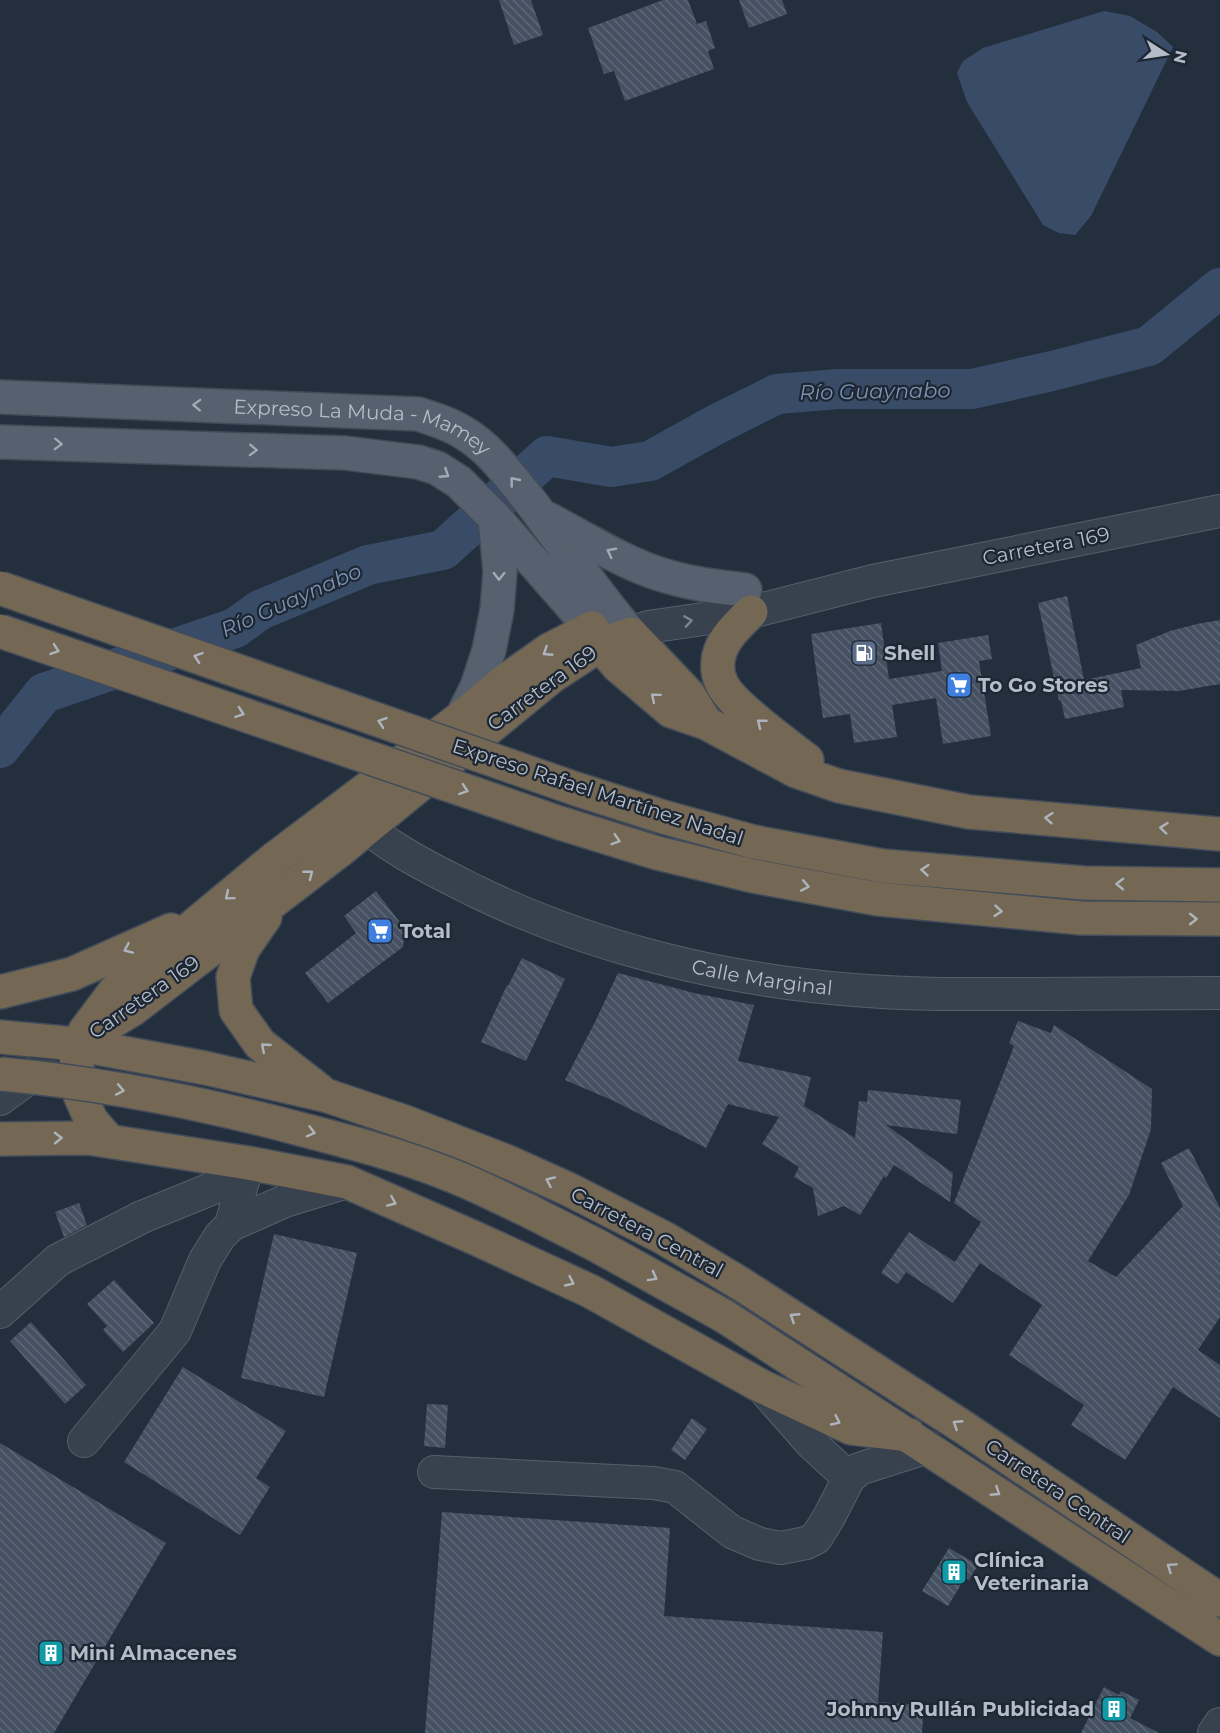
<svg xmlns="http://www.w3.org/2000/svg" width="1220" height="1733" font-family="Montserrat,sans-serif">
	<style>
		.water { fill: #394c67 }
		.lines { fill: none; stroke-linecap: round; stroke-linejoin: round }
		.river { stroke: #394c67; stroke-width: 40 }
		.building { fill: url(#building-back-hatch) }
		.minor-casing { stroke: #565f6c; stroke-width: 34 }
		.major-casing { stroke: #414a57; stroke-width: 36 }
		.highway-casing { stroke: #434c59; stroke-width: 36 }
		.minor { stroke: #38414e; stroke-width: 32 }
		.major { stroke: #56606e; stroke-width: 33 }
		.highway { stroke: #746855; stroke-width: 33 }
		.highway-bridge-casing { stroke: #434c59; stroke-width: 36; stroke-linecap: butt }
		.highway-bridge { stroke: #746855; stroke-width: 33 }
		.oneway { stroke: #a1aab7 }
		.oneway2 { stroke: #7c8592 }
		.oneway3 { stroke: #aeb4bd }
		.labels { text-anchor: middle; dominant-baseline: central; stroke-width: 4.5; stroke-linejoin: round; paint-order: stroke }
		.street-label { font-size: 20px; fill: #b4bcc9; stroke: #1d2633 }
		.poi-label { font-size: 20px; font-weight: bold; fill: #b4bcc9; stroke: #1d2633; text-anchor: start }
		.water-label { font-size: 21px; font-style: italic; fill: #7c92b1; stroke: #1d2633 }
	</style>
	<defs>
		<pattern id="building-back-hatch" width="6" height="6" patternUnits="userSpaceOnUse" patternTransform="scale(1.5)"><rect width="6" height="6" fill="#455162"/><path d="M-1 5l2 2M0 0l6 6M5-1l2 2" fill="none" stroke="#5d6877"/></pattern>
	</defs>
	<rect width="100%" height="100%" fill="#242f3e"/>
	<path class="water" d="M1104,11l26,5 27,16 16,15 -82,169 -16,19 -16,-2 -16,-8 -76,-123 -10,-29 6,-12 20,-13z"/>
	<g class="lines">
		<path class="river" d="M0,748l44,-55 191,-65 25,-18 108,-45 75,-15 104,-94 64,11 39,-6 65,-36 62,-31 61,-5h134l80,-18 97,-25 71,-58"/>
	</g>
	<path class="building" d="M499,0h32l12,35 -29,10z
		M663,0h25l9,24 9,-3 9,27 -7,3 6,18 -89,32 -11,-30 -10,3 -16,-46z
		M739,0h43l5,14 -38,14z
		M1067,596l17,84 57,-12 -5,-23 34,-14 27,-7 23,-4v64l-41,7 -58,-1 3,17 -59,12 -4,-19 -2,1 -21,-98z
		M881,623l8,56 53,-8 -4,-28 50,-8 4,24 -13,2 12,75 -48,8 -7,-46 -44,7 5,32 -43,6 -4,-29 -27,4 -12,-84z
		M376,891l29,38 -2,18 -75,56 -23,-30 51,-40 -12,-17z
		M522,958l43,21 -39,82 -45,-19 26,-57 1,1z
		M618,973l76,20 60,12 -16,56 73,16 -7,29 51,32 4,-37 8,1 1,-12 93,10 -4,34 -71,-9 67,48 -3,29 -56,-37 -8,13 -2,-2 -24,39 -16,-9 -26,10 -5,-28 -19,-11 5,-10 -37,-23 17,-27 -51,-13 -22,44 -92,-47 -49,-21 31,-60z
		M1018,1021l33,12 3,-8 98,64 -1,40 -22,66 -41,66 28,16 67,-71 -22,-43 28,-15 31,60v109l-22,33 22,15v53l-47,-31 -48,73 -54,-35 13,-20 -75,-50 33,-50 -62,-42 -27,40 -47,-31 -8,12 -17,-11 28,-41 46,30 26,-40 -27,-19 60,-157 -5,-3z
		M79,1203l8,22 -23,12 -9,-25z
		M274,1234l83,19 -33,144 -83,-19z
		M114,1280l40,43 -31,29 -20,-22 4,-4 -20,-22z
		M31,1322l55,63 -21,19 -55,-63z
		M183,1367l103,64 -30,47 14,9 -30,48 -116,-73z
		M427,1404l21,1 -3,43 -21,-2z
		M692,1418l15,11 -22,31 -14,-10z
		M0,1443l166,100 -112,190h-54z
		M442,1512l228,16 -6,88 219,16 -5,70 46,3 -2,28h-497z
		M949,1548l29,17 -9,15 -4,-2 -17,28 -26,-15z
		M1104,1687l15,8 2,-4 18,9 -9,18 29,15h-78z"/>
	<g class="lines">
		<g class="minor-casing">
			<g id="minor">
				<path d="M631,634l17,-7 103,-15 122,-31 347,-70"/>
				<path id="s1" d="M348,811c35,35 83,58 127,80 117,57 249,89 379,99 59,5 119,4 178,4 63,0 125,-1 188,-1"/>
				<path d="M0,1099l75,-55"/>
				<path d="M231,1225l54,-24 62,-19"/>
				<path d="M0,1312l58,-52 84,-43 91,-37 15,-17"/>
				<path d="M761,1386l51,58 37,34"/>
				<path d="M84,1441l91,-110 30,-71 15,-24 11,-11 17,-62"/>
				<path d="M434,1472l220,11 21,4 57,45 28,12 21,4 25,-5 10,-5 13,-21 20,-39 10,-9 69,-22"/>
				<path d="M1214,1733l6,-9"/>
			</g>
		</g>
		<g class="major-casing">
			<g id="major">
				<path id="s2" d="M0,397l418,17c16,5 32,10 46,19 25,15 41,37 58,58 38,47 69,98 109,143"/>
				<path d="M0,442l345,11 73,9 19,6 22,14 36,36 96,110 9,17"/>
				<path d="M548,519c36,19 79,46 118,57 26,8 52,11 79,14"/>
				<path d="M462,717l15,-30 12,-37 8,-40 3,-38 -5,-54"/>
			</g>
		</g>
		<g class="highway-casing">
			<path id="highway" d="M751,612c-12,12 -26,24 -31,40 -3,8 -3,20 0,27 6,23 67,65 87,81
				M600,645l18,21 53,45 35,12 90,48 43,15 130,26 251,22
				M576,789l84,27 94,26 129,24 201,17 136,2
				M560,823l97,30 96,23 125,23 203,19 139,1
				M265,917l-22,32 -10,28 3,33 24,34 59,46
				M0,992l72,-18 99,-44
				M85,1031l30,-40 159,-132 188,-142 43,-36 44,-31 43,-22
				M0,1037l75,7 130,24 123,28 77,26 103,40 62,28 94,48 77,46 222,143 257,173
				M75,1044l58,-35 206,-158 212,-174 49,-32 31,-11 57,60 18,29
				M76,1055l4,40 11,25 18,21
				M0,1139l88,-1 160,25 99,19 130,57 113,52 171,95 90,42 58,7
				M527,1210l69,35 128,71 496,323"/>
		</g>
		<use href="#minor" class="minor"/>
		<use href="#major" class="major"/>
		<use href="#highway" class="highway"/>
		<g class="highway-bridge-casing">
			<path id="highway-bridge" d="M0,588l576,201
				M0,631l560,192
				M0,1074c101,9 202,29 300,55 50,13 100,26 148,45 27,10 53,24 79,36"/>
		</g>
		<use href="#highway-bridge" class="highway-bridge"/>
	</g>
	<defs><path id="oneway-chevron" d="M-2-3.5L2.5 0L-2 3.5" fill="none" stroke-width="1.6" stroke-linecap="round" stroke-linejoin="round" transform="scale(1.5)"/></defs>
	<g class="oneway">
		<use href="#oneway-chevron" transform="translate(197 405) rotate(-178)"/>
		<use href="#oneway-chevron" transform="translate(58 444) rotate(2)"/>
		<use href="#oneway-chevron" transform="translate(253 450) rotate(2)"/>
		<use href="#oneway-chevron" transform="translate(445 474) rotate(33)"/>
		<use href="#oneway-chevron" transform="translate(514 481) rotate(-129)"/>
		<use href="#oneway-chevron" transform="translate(611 552) rotate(-153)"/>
		<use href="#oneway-chevron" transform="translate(499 576) rotate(91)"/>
	</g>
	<use class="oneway2" href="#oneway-chevron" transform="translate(688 621) rotate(-8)"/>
	<g class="oneway3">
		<use href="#oneway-chevron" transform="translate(55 650) rotate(19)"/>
		<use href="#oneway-chevron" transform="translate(547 652) rotate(147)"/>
		<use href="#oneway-chevron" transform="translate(198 657) rotate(-161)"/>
		<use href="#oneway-chevron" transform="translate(655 697) rotate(-140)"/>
		<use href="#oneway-chevron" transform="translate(240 713) rotate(19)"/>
		<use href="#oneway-chevron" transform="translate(382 722) rotate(-161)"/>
		<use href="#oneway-chevron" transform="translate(761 723) rotate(-142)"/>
		<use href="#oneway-chevron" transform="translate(464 790) rotate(19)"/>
		<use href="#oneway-chevron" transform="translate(1049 818) rotate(-175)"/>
		<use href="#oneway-chevron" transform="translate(1164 828) rotate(-174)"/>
		<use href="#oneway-chevron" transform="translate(616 840) rotate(17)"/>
		<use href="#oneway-chevron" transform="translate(925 870) rotate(-175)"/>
		<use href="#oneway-chevron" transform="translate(309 874) rotate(-38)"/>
		<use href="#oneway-chevron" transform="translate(1120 884) rotate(-179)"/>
		<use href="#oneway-chevron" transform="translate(805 886) rotate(11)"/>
		<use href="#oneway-chevron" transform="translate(229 896) rotate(140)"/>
		<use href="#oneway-chevron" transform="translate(998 911) rotate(5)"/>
		<use href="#oneway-chevron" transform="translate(1193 919)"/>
		<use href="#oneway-chevron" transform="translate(128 949) rotate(156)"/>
		<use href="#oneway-chevron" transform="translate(265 1047) rotate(-139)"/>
		<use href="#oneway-chevron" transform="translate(120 1090) rotate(11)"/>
		<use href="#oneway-chevron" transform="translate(311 1132) rotate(15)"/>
		<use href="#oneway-chevron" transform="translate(58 1138) rotate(-1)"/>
		<use href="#oneway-chevron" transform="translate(550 1181) rotate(-156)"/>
		<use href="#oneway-chevron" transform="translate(392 1202) rotate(24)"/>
		<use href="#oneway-chevron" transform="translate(653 1277) rotate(29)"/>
		<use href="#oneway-chevron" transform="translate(570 1282) rotate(25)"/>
		<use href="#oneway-chevron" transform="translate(794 1317) rotate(-147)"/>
		<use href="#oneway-chevron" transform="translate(836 1421) rotate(25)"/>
		<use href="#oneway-chevron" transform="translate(957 1424) rotate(-147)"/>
		<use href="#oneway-chevron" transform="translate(996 1492) rotate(33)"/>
		<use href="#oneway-chevron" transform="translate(1171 1567) rotate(-146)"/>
	</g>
	<defs>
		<g id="fuel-square" transform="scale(1.35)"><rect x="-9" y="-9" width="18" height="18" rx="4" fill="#5c6f8a" stroke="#1d2633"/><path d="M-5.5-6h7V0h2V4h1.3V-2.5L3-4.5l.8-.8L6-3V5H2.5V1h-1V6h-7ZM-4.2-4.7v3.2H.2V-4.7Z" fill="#fff"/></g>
		<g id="supermarket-square" transform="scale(1.35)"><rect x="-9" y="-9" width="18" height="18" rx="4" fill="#3f7fe0" stroke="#1d2633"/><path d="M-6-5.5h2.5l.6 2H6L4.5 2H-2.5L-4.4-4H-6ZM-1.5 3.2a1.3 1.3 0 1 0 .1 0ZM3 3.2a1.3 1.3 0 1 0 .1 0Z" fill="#fff"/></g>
		<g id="building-square" transform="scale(1.35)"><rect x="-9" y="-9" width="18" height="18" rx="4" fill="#0f9aa8" stroke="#1d2633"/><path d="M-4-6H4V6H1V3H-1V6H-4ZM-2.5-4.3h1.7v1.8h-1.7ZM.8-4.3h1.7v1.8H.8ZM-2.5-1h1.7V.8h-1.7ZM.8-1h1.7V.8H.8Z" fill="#fff"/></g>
	</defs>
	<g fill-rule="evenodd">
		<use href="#fuel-square" x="864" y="653"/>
		<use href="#supermarket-square" x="959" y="685"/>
		<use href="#supermarket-square" x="380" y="931"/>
		<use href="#building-square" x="954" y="1572"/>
		<use href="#building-square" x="51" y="1653"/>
		<use href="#building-square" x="1114" y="1709"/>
	</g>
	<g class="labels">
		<g class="street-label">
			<text stroke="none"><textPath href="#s2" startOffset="366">Expreso La Muda - Mamey</textPath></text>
			<text transform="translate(1046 546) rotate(-11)">Carretera 169</text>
			<text transform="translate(542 688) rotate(-36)">Carretera 169</text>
			<text transform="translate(598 792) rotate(18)">Expreso Rafael Martínez Nadal</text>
			<text stroke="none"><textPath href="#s1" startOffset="452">Calle Marginal</textPath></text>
			<text transform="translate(144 997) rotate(-35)">Carretera 169</text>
			<text transform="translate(647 1232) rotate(28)">Carretera Central</text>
			<text transform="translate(1058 1491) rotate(34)">Carretera Central</text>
		</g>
		<g class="poi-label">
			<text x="884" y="653">Shell</text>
			<text x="978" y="685">To Go Stores</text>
			<text x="400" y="931">Total</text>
			<text x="974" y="1560">Clínica<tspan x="974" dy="23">Veterinaria</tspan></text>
			<text x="70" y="1653">Mini Almacenes</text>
			<text x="1094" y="1709" text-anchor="end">Johnny Rullán Publicidad</text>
		</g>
		<g class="water-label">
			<text transform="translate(875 391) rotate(-1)">Río Guaynabo</text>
			<text transform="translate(291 600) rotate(-24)">Río Guaynabo</text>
		</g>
	</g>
	<g transform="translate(1166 54) rotate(102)" stroke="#1d2633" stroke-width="4.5" paint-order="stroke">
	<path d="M0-4.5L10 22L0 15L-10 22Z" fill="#b4bcc9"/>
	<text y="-9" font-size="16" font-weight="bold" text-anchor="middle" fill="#b4bcc9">N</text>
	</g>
</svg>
